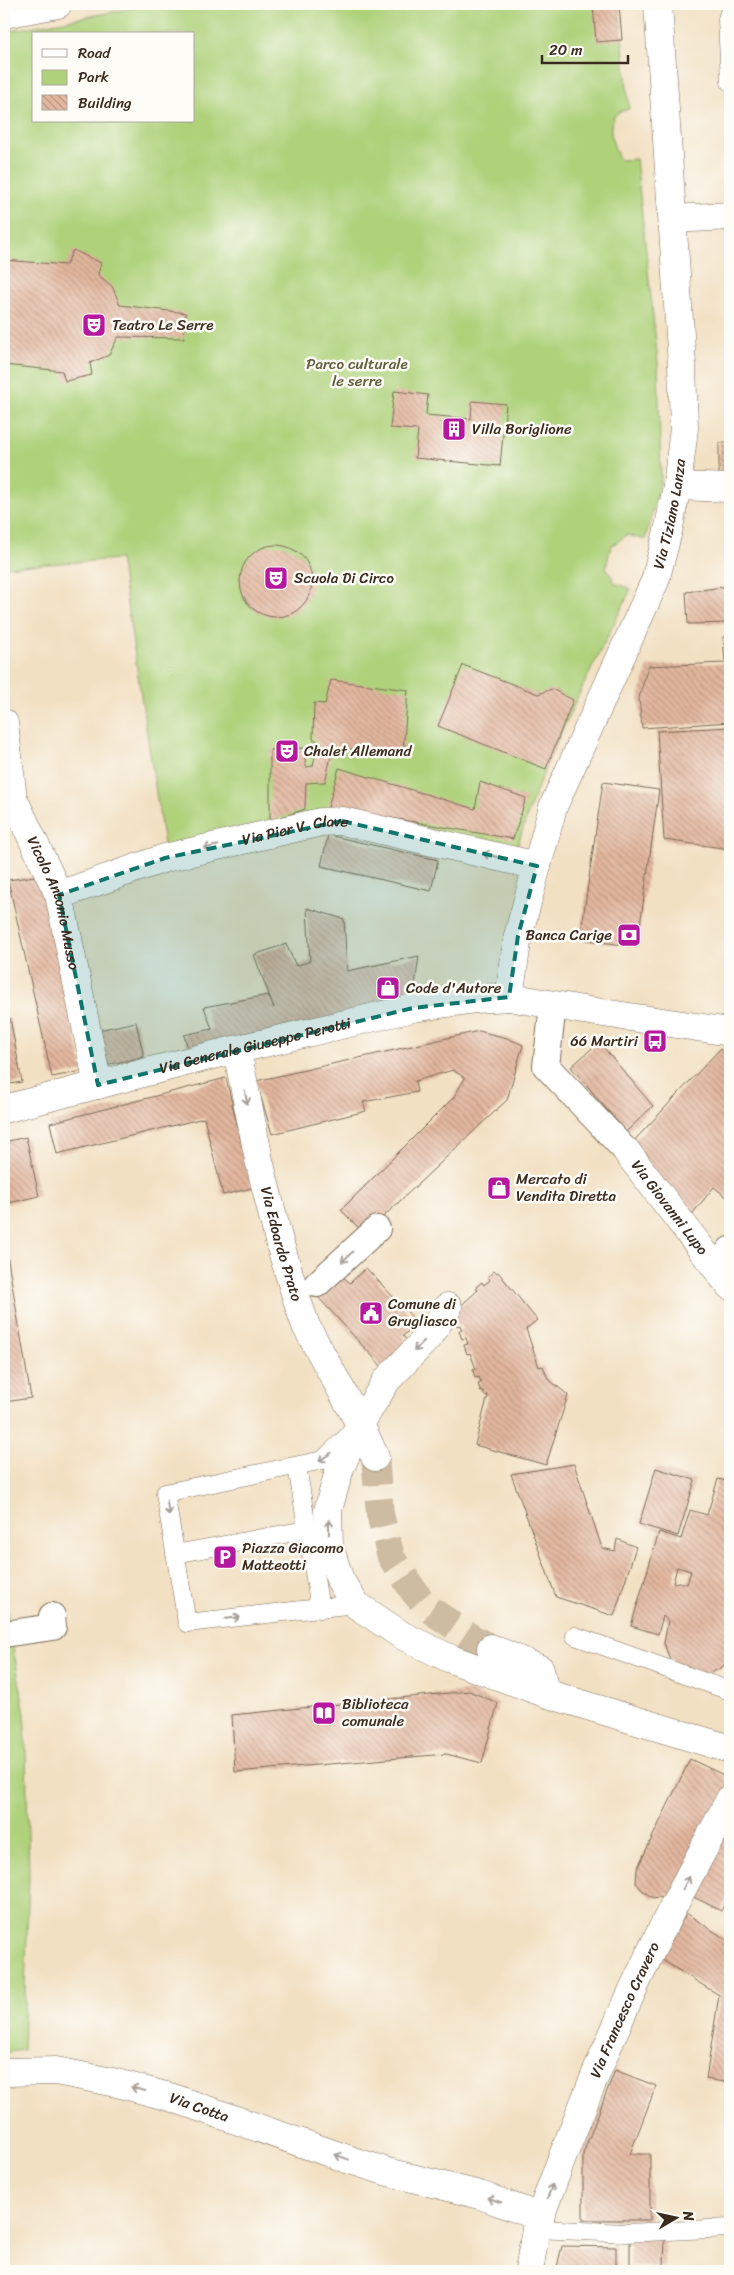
<svg xmlns="http://www.w3.org/2000/svg" width="734" height="2275" font-family="Sriracha,sans-serif">
	<style>
		.park { fill: #aed17a; stroke: #747e4c; fill-rule: evenodd }
		.building { fill: url(#building-back-hatch); fill-rule: evenodd }
		.lines { fill: none; stroke-linecap: round; stroke-linejoin: round }
		.minor-tunnel { stroke: #cdbca1; stroke-width: 28; stroke-dasharray: 28 14; stroke-linecap: butt }
		.service-casing { stroke: #7b6a57; stroke-width: 19 }
		.pedestrian-casing { stroke: #7b6a57; stroke-width: 28 }
		.minor-casing { stroke: #7b6a57; stroke-width: 29 }
		.service { stroke: #fff; stroke-width: 18 }
		.pedestrian { stroke: #fff; stroke-width: 26 }
		.minor { stroke: #fff; stroke-width: 28 }
		.oneway { stroke: #a79f9a }
		.marked { fill: #0f766e; fill-opacity: 0.2; stroke: #0f766e; stroke-width: 4; stroke-dasharray: 10 6; stroke-linejoin: round }
		.labels { text-anchor: middle; dominant-baseline: central; stroke-width: 5; stroke-linejoin: round; paint-order: stroke }
		.poi-label { font-size: 15px; fill: #3b2a1e; stroke: #fdfcf7; text-anchor: start }
		.park-label { font-size: 15px; fill: #5e5c3a; stroke: #fdfcf7 }
		.street-label { font-size: 15px; fill: #3b2a1e; stroke: #fdfcf7 }
	</style>
	<defs>
		<pattern id="building-back-hatch" width="6" height="6" patternUnits="userSpaceOnUse" patternTransform="scale(1.25)"><rect width="6" height="6" fill="#e3b79f"/><path d="M-1 5l2 2M0 0l6 6M5-1l2 2" fill="none" stroke="#b99581"/></pattern>
	</defs>
	<rect width="100%" height="100%" fill="#fdfcf7"/>
	<filter id="ink" filterUnits="userSpaceOnUse"><feTurbulence type="fractalNoise" baseFrequency=".02" numOctaves="2"/><feDisplacementMap in="SourceGraphic" scale="10" xChannelSelector="R" yChannelSelector="G"/><feConvolveMatrix kernelMatrix="1 2 1 2 8 2 1 2 1" color-interpolation-filters="sRGB"/></filter>
	<filter id="wash" filterUnits="userSpaceOnUse"><feTurbulence type="fractalNoise" baseFrequency=".0096" numOctaves="4" result="noise"/><feDisplacementMap in="SourceGraphic" scale="20" xChannelSelector="R" yChannelSelector="G"/><feGaussianBlur stdDeviation="1.12" result="paint"/><feColorMatrix in="noise" values="0 0 0 0 0 0 0 0 0 0 0 0 0 0 0 0 0 1.4 0 .05"/><feComposite in="paint" operator="in"/></filter>
	<g filter="url(#wash)">
		<rect width="100%" height="100%" fill="#f2e0c2"/>
		<path class="park" d="M156,4h463l10,105c-3,1 -8,2 -11,4 -14,10 -4,36 2,47l16,-1 22,203 3,117 -16,61 -18,-5 -16,11 -5,21 9,16 16,6c-41,85 -89,171 -115,262l-192,-40 -159,40 -45,-292 -116,8v-535zM34,34h160v87h-160z
			M4,1595l21,119 4,161 -6,175 -19,3z"/>
		<g id="blocks">
			<path class="building" d="M593,4h26l3,36 -26,2z
				M73,250l28,13 -3,12 14,11 8,19 66,8 -2,25 -66,-1 -9,18 -19,8 2,12 -27,6 -3,-10 -58,-6v-105l62,5z
				M394,391l34,4 -2,20 45,4 1,-18 34,3 -6,62 -85,-8 3,-28 -28,-2z
				M719,443h11v35h-11z
				M240 581a36 36 0 1 1 72 0a36 36 0 1 1-72 0Z
				M730,586v37l-42,1 -2,-32z
				M723,637h7v85l-88,6 -3,-30 9,-32 77,-3z
				M463,665l75,29 14,-5 21,11 -27,69 -108,-43z
				M331,680l77,10 -5,62 -70,-4 -8,34 -19,1 -1,26 -35,12v-71l34,-2 2,19 7,-1 5,-25 -5,-2 1,-36 11,1z
				M730,727v122l-66,-9 -7,-109z
				M339,768l136,41 5,-27 46,16 -13,41 -185,-32z
				M603,782l56,8 -22,157 -57,-8z
				M328,835l110,25 -7,31 -110,-25z
				M42,875l41,196 -31,6 -44,-197z
				M307,908l37,11 3,52 72,-15 -6,44 -222,58 -7,-23 28,-6 -8,-22 64,-12 6,13 -20,-53 32,-11 10,22 14,-5z
				M10,1018l12,64 -18,3v-66z
				M136,1022l8,35 -43,9 -7,-35z
				M479,1031l28,7 16,7 -16,55 -142,134 -24,-24 113,-113 11,-19 -12,-8 -38,11 2,11 -54,10 3,9 -94,23 -16,-53z
				M599,1042l54,64 -27,26 -55,-65z
				M720,1049l10,8v143l-16,-13 -26,32 -57,-75z
				M226,1078l26,110 -29,7 -19,-77 -147,36 -7,-31z
				M26,1137l13,59 -35,8v-62z
				M4,1236l27,162 -27,4z
				M366,1268l51,54 -14,14 8,9 -26,25 -69,-75 23,-22 11,10z
				M494,1271l2,2 2,-1 39,48 -11,9 13,38 4,-1 5,13 20,16 -22,70 -71,-20 13,-50 -3,1 -2,-5 -2,1 -3,-8 3,-1 -2,-6 -4,1 -2,-8 3,-1 -6,-16 -3,1 -3,-9 4,-1 -2,-6 -4,1 -3,-8 3,-1 -2,-5 -3,1 -3,-8 1,-7 23,-21 -2,-3 6,-5 2,3 6,-5 -2,-3z
				M574,1464l28,84 13,3 2,-12 19,8 -22,69 -58,-19 -45,-123z
				M656,1468l39,12 -17,56 -39,-12z
				M718,1479l12,3v177l-9,9 -14,6 -28,-7 -10,-10 -5,-14 4,-22 -5,-5 -5,18 -27,-8 28,-94 22,7 9,-29 17,5zM677,1567l14,4 -4,13 -8,-2 -6,1z
				M469,1691l29,12 -16,60 -36,-9 -211,18 -3,-57z
				M690,1759l40,19v6l-57,110 -20,4 -11,-8 -6,-7 1,-14z
				M730,1822v71l-9,18 -29,-15z
				M686,1913l44,29v141l-24,-4 13,-84 -57,-35z
				M615,2070l41,16 -26,68h20v66h-67v-66z
				M630,2237l35,1 -1,29 -34,-1z
				M562,2246l54,1v24h-60z"/>
		</g>
	</g>
	<g filter="url(#ink)">
		<use href="#blocks" fill-opacity="0" stroke="#7b6a57" stroke-width="1"/>
		<g class="lines">
			<path class="minor-tunnel" d="M375,1457l5,57 11,43 24,36 14,16 43,29 19,10"/>
			<g class="service-casing">
				<path id="service" d="M730,10l-3,9 3,63
					M349,1435l-26,25 -158,33 22,130 168,-19
					M297,1466l23,143
					M175,1554l131,-24
					M575,1636l155,55
					M536,2229l90,4 104,-5"/>
			</g>
			<g class="pedestrian-casing">
				<path id="pedestrian" d="M553,1005l-7,61 81,86
					M716,1268l14,-18
					M317,1284l60,-55
					M4,1634l49,-7 -1,-11"/>
			</g>
			<g class="minor-casing">
				<g id="minor">
					<path d="M4,14l54,-10"/>
					<path d="M673,219l57,-3"/>
					<path d="M677,486l53,2"/>
					<path id="s1" d="M4,723l9,75 46,97 39,190"/>
					<path id="s2" d="M59,895l106,-37 156,-36 21,-1 195,45"/>
					<path id="s3" d="M509,997l9,-61 35,-129 102,-226 14,-54 8,-41 7,-58 -2,-63 -24,-361"/>
					<path id="s4" d="M237,1050l22,110 20,81 19,62 8,23 54,98 15,33"/>
					<path id="s5" d="M4,1109l209,-54 200,-47 63,-9 33,-2 74,13 147,22"/>
					<path id="s6" d="M627,1152l103,134"/>
					<path d="M448,1307l-17,27 -44,46 -27,44 -20,44 -12,42 1,36 11,34 15,24 48,32 48,23 94,34 185,56"/>
					<path d="M491,1648l49,21 5,24"/>
					<path id="s7" d="M4,2072l52,-1 61,12 56,15 177,62 38,12 92,23 60,22"/>
					<path id="s8" d="M529,2271l7,-42 4,-12c36,-99 76,-196 123,-290 21,-43 45,-85 67,-128"/>
				</g>
			</g>
			<use href="#service" class="service"/>
			<use href="#pedestrian" class="pedestrian"/>
			<use href="#minor" class="minor"/>
		</g>
		<defs><path id="oneway-shaft" d="M-6 0H5M1.5-3L5.5 0L1.5 3" fill="none" stroke-width="1.6" stroke-linecap="round" stroke-linejoin="round" transform="scale(1.25)"/></defs>
		<g class="oneway">
			<use href="#oneway-shaft" transform="translate(211 847) rotate(166)"/>
			<use href="#oneway-shaft" transform="translate(490 855) rotate(-167)"/>
			<use href="#oneway-shaft" transform="translate(246 1097) rotate(79)"/>
			<use href="#oneway-shaft" transform="translate(347 1257) rotate(137)"/>
			<use href="#oneway-shaft" transform="translate(419 1346) rotate(134)"/>
			<use href="#oneway-shaft" transform="translate(325 1457) rotate(145)"/>
			<use href="#oneway-shaft" transform="translate(168 1508) rotate(81)"/>
			<use href="#oneway-shaft" transform="translate(329 1527) rotate(-90)"/>
			<use href="#oneway-shaft" transform="translate(233 1618) rotate(-6)"/>
			<use href="#oneway-shaft" transform="translate(686 1883) rotate(-62)"/>
			<use href="#oneway-shaft" transform="translate(138 2089) rotate(-165)"/>
			<use href="#oneway-shaft" transform="translate(342 2157) rotate(-160)"/>
			<use href="#oneway-shaft" transform="translate(550 2191) rotate(-70)"/>
			<use href="#oneway-shaft" transform="translate(494 2200) rotate(-162)"/>
		</g>
	</g>
	<path class="marked" d="M342,821l195,45 -19,70 -9,61 -96,11 -315,77 -39,-190 106,-37z"/>
	<defs>
		<g id="theatre-square" transform="scale(1.25)"><rect x="-9" y="-9" width="18" height="18" rx="4" fill="#b5179e" stroke="#fdfcf7"/><path d="M-5-5.5Q0-4 5-5.5V0Q5 5 0 6Q-5 5-5 0ZM-3.3-2.5H-1v1.5H-3.3ZM1-2.5H3.3v1.5H1ZM-2.8 1Q0 5.5 2.8 1Z" fill="#fff"/></g>
		<g id="building-square" transform="scale(1.25)"><rect x="-9" y="-9" width="18" height="18" rx="4" fill="#b5179e" stroke="#fdfcf7"/><path d="M-4-6H4V6H1V3H-1V6H-4ZM-2.5-4.3h1.7v1.8h-1.7ZM.8-4.3h1.7v1.8H.8ZM-2.5-1h1.7V.8h-1.7ZM.8-1h1.7V.8H.8Z" fill="#fff"/></g>
		<g id="bank-square" transform="scale(1.25)"><rect x="-9" y="-9" width="18" height="18" rx="4" fill="#b5179e" stroke="#fdfcf7"/><path d="M-6-4H6V4H-6ZM0-2.3a2.3 2.3 0 1 0 0 4.6a2.3 2.3 0 1 0 0-4.6Z" fill="#fff"/></g>
		<g id="shop-square" transform="scale(1.25)"><rect x="-9" y="-9" width="18" height="18" rx="4" fill="#b5179e" stroke="#fdfcf7"/><path d="M-5-2.5h2.3a2.7 3.5 0 0 1 5.4 0H5L5.5 6h-11ZM-1.5-2.5h3a1.5 2.3 0 0 0-3 0Z" fill="#fff"/></g>
		<g id="bus-square" transform="scale(1.25)"><rect x="-9" y="-9" width="18" height="18" rx="4" fill="#b5179e" stroke="#fdfcf7"/><path d="M-5-6H5V4H4V6H2V4H-2V6H-4V4H-5ZM-3.5-4V0h7V-4ZM-3.5 1.2v1.5H-2V1.2ZM2 1.2v1.5H3.5V1.2Z" fill="#fff"/></g>
		<g id="civic-square" transform="scale(1.25)"><rect x="-9" y="-9" width="18" height="18" rx="4" fill="#b5179e" stroke="#fdfcf7"/><path d="M-.6-6.5H3V-4.5H.6V-3L4-1V1h2V6H-6V1h2V-1L-.6-3ZM-1.2 2.5V6h2.4V2.5Z" fill="#fff"/></g>
		<g id="parking-square" transform="scale(1.25)"><rect x="-9" y="-9" width="18" height="18" rx="4" fill="#b5179e" stroke="#fdfcf7"/><path d="M-3.5-5.5H1a3.5 3.5 0 0 1 0 7H-1V5.5H-3.5ZM-1-3.4V-.6H.8a1.4 1.4 0 0 0 0-2.8Z" fill="#fff"/></g>
		<g id="library-square" transform="scale(1.25)"><rect x="-9" y="-9" width="18" height="18" rx="4" fill="#b5179e" stroke="#fdfcf7"/><path d="M-6-4Q-3-5.5-.7-3.5V5Q-3 3-6 4ZM6-4Q3-5.5 .7-3.5V5Q3 3 6 4Z" fill="#fff"/></g>
	</defs>
	<g fill-rule="evenodd">
		<use href="#theatre-square" x="94" y="325"/>
		<use href="#building-square" x="454" y="429"/>
		<use href="#theatre-square" x="276" y="578"/>
		<use href="#theatre-square" x="287" y="751"/>
		<use href="#bank-square" x="629" y="935"/>
		<use href="#shop-square" x="388" y="988"/>
		<use href="#bus-square" x="655" y="1041"/>
		<use href="#shop-square" x="499" y="1188"/>
		<use href="#civic-square" x="371" y="1313"/>
		<use href="#parking-square" x="225" y="1557"/>
		<use href="#library-square" x="324" y="1713"/>
	</g>
	<g class="labels">
		<g class="poi-label">
			<text x="112" y="325">Teatro Le Serre</text>
			<text x="472" y="429">Villa Boriglione</text>
			<text x="294" y="578">Scuola Di Circo</text>
			<text x="304" y="751">Chalet Allemand</text>
			<text x="612" y="935" text-anchor="end">Banca Carige</text>
			<text x="406" y="988">Code d'Autore</text>
			<text x="638" y="1041" text-anchor="end">66 Martiri</text>
			<text x="516" y="1179">Mercato di<tspan x="516" dy="17">Vendita Diretta</tspan></text>
			<text x="388" y="1304">Comune di<tspan x="388" dy="17">Grugliasco</tspan></text>
			<text x="242" y="1548">Piazza Giacomo<tspan x="242" dy="17">Matteotti</tspan></text>
			<text x="342" y="1704">Biblioteca<tspan x="342" dy="17">comunale</tspan></text>
		</g>
		<g class="park-label">
			<text x="357" y="364">Parco culturale<tspan x="357" dy="17">le serre</tspan></text>
		</g>
		<g class="street-label">
			<text stroke="none"><textPath href="#s3" startOffset="512">Via Tiziano Lanza</textPath></text>
			<text stroke="none"><textPath href="#s2" startOffset="246">Via Pier V. Clave</textPath></text>
			<text stroke="none"><textPath href="#s1" startOffset="189">Vicolo Antonio Musso</textPath></text>
			<text stroke="none"><textPath href="#s5" startOffset="259">Via Generale Giuseppe Perotti</textPath></text>
			<text stroke="none"><textPath href="#s6" startOffset="70">Via Giovanni Lupo</textPath></text>
			<text stroke="none"><textPath href="#s4" startOffset="199">Via Edoardo Prato</textPath></text>
			<text stroke="none"><textPath href="#s8" startOffset="279">Via Francesco Cravero</textPath></text>
			<text stroke="none"><textPath href="#s7" startOffset="200">Via Cotta</textPath></text>
		</g>
	</g>
	<rect width="734" height="2275" fill="none" stroke="#fdfcf7" stroke-width="20"/>
	<rect x="32" y="32" width="162" height="90" fill="#fdfcf7" stroke="#afa8a0"/>
	<rect x="42" y="49" width="25" height="8" fill="#ffffff" stroke="#afa8a0"/>
	<text x="78" y="58" font-size="15" fill="#3b2a1e">Road</text>
	<rect x="42" y="70" width="25" height="15" fill="#aed17a" stroke="#afa8a0"/>
	<text x="78" y="82" font-size="15" fill="#3b2a1e">Park</text>
	<rect x="42" y="95" width="25" height="15" fill="url(#building-back-hatch)" stroke="#afa8a0"/>
	<text x="78" y="108" font-size="15" fill="#3b2a1e">Building</text>
	<g transform="translate(676 2218) rotate(81)" stroke="#fdfcf7" stroke-width="4" paint-order="stroke">
	<path d="M0-4L9 19L0 12L-9 19Z" fill="#3b2a1e"/>
	<text y="-8" font-size="14" font-weight="bold" text-anchor="middle" fill="#3b2a1e">N</text>
	</g>
	<path d="M542 55v8h86v-8" fill="none" stroke="#3b2a1e" stroke-width="2.5"/>
	<text x="549" y="55" font-size="15" fill="#3b2a1e" stroke="#fdfcf7" stroke-width="4" paint-order="stroke">20 m</text>
</svg>
